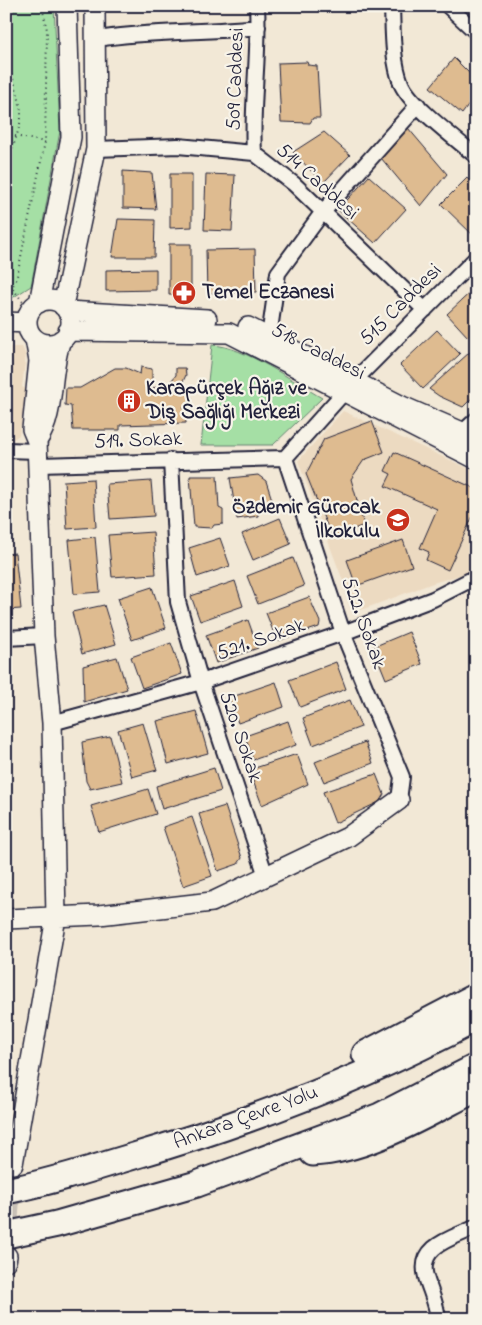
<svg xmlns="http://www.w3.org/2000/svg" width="482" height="1325" font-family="'Indie Flower',sans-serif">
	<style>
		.built { fill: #ecdac1 }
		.green { fill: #a5dfa5; stroke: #648070 }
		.building { fill: #debb90; stroke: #22223b }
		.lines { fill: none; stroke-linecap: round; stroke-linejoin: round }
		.secondary-tunnel { stroke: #c8c0b7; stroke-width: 19; stroke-dasharray: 19 9; stroke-linecap: butt }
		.street-casing { stroke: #22223b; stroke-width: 18 }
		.secondary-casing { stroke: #22223b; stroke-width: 22 }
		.highway-casing { stroke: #22223b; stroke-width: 29 }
		.path { stroke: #22223b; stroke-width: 2; stroke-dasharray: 1 4; stroke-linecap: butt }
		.street { stroke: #f7f3e8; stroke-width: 14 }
		.secondary { stroke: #f7f3e8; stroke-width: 19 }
		.highway { stroke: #f7f3e8; stroke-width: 25 }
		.labels { text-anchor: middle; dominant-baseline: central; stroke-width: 4.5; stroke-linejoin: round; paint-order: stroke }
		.street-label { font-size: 21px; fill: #22223b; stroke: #f7f3e8 }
		.poi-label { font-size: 21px; font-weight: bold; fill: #22223b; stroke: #f7f3e8; text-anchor: start }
	</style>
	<rect width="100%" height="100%" fill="#f2e8d6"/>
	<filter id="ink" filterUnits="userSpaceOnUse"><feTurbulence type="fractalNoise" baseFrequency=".02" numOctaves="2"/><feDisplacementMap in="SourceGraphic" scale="10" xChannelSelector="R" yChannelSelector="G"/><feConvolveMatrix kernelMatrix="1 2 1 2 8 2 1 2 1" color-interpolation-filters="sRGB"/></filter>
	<g filter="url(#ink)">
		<path class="built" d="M6,347h16l4,8 -4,32 6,3 -9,45 -7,5h-6z
			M343,411l133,61v95l-6,5 -37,11 -72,27 -9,-5 -54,-144z"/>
		<path class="green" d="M6,6h48l6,125 -29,155 -25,16z
			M212,345c32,1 82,37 110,53l-49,47h-72z"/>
		<path class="building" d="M454,58l22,22v15l-14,19 -32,-27z
			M307,62l1,3 9,1 3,52h-7l-3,5 -29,-1 -3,-59z
			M408,128l39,46 -26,32 -40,-48z
			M324,132l26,23 -27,28 -30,-31z
			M123,171l29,2 4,36 -33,-1z
			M170,174h22v53l-22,1z
			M206,174l29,1 -3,56 -28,-1z
			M369,176l37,33 -31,34 -37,-33z
			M467,178l9,9v51l-35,-34z
			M118,219l37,1 -1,37h-42z
			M169,244h22v51h-22z
			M255,249l1,43 -49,1 -1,-43z
			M156,269v21l-50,1v-21z
			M476,287v43l-8,7 -21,-23z
			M437,330l23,24 -37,35 -23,-24z
			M470,352l6,5v37l-13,13 -24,-11 -10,-7z
			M141,367l11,2v19l15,-2 9,-11v-7h9l1,7 -7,15h8l5,8 -3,8 -6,2 3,2v13l-66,2v5h-47l-2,-24 -6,-1 1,-17h14l35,-20h11l14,6z
			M372,421l12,31 -20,8 -13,19 13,46 -32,13 -26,-64 18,-35z
			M394,452l82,37v20l-28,61 -22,-10 3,-8 -9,-4 17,-39 -52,-23 6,-12 -6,-3z
			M258,475l8,6 9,28 -17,3v4l-21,3 -7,-41z
			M190,476h27l2,32 4,2v14l-9,1 -2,3 -18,-1z
			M93,479l3,48 -29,2 -3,-48z
			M151,481l3,35 -44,3 -3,-35z
			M280,518l11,26 -38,16 -11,-26z
			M153,532l3,42 -44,3 -4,-42z
			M95,537l5,55 -26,2 -5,-54z
			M220,538l10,28 -33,11 -8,-29z
			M403,540l9,26 -56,20 -9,-26z
			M15,553l6,56 -15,1v-56z
			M293,558l11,28 -46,18 -11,-28z
			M235,581l8,25 -43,15 -9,-25z
			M152,587l14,41 -34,12 -14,-42z
			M309,597l11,25 -1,5 -42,14 -11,-28z
			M104,605l12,39 -34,10 -10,-42z
			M248,620l10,28 -42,15 -10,-28z
			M409,632l13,32 -36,15 -13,-32z
			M171,643l11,31 -40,14 -11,-31z
			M117,657l10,32 -43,13 -1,-36z
			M336,662l10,27 -46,18 -11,-27z
			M276,682l8,25 -46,16 -9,-25z
			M350,700l11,27 -48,18 -10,-27z
			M196,711l12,42 -40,11 -11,-43z
			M288,721l8,24 -43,15 -8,-24z
			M143,723l14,47 -25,7 -14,-47z
			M110,736l12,46 -32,7 -4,-8 -4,-39z
			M365,742l8,21 -49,19 -9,-20z
			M297,754l11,30 -46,21 -13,-35z
			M214,768l7,23 -59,18 -6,-23z
			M376,774l8,20 -5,8 -44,21 -12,-31z
			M148,789l8,25 -57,18 -8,-26z
			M225,806l17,52 -4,6 -20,7 -19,-57z
			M192,817l20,59 -29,10 -20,-59z"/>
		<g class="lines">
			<path class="secondary-tunnel" d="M7,1247l6,-83"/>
			<g class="street-casing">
				<path id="street" d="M392,6c1,25 0,54 9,77 8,21 56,57 75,73
					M448,6l28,26
					M97,39c53,-9 108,-6 161,-12
					M96,149l82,-3 76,7 40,31 131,126
					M254,153c-3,-49 6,-98 3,-147
					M269,337l9,-64 44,-60 96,-108
					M464,431l12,-11
					M6,450l32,1
					M285,458l58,175 59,144 -3,23
					M171,460l7,142 23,80 65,194
					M39,465l246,-7 70,-78 121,-122
					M6,638l38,-2
					M52,723l149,-41 142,-49 90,-34 43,-22
					M438,1319c-1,-15 -8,-28 -12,-42 -9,-32 28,-39 50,-50"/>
			</g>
			<g class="secondary-casing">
				<path id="secondary" d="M27 322a22 22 0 1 1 44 0a22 22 0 1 1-44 0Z
					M39,303l32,-166 -4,-131
					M63,306l33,-157 -1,-143
					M67,311l140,8
					M6,322l21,1
					M248,327l154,79 74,32
					M68,331l161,2 247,126
					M35,339l4,22 -7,68 5,12c19,-28 12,-69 24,-101
					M6,919l93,-4 113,-13 136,-65 51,-37
					M13,1164l43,-247 -4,-194 -8,-87 -7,-195
					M6,1261l1,-5"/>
			</g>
			<g class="highway-casing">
				<path id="highway" d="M365,1054l111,-58
					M313,1153c57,-3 113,-39 163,-64
					M6,1191c40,-8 79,-20 118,-32 121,-35 240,-80 352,-140
					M6,1235l51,-11 140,-40 183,-68 96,-49"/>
			</g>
			<path class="path" d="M469,6l7,6
				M6,13l13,-7
				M6,66c8,9 16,40 15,52 -1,10 -10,36 -15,44
				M15,136l30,6
				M6,267l4,7 -2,7
				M7,281l16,21
				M6,291l6,-3 5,-12 28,-134 2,-112 -5,-24"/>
			<use href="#street" class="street"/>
			<use href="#secondary" class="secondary"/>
			<use href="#highway" class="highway"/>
		</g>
	</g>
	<defs>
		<g id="pharmacy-disc" transform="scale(1.25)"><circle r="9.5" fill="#c8321e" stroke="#f7f3e8"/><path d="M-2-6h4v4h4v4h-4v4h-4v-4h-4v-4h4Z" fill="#fff"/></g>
		<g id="building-disc" transform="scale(1.25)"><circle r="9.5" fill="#c8321e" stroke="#f7f3e8"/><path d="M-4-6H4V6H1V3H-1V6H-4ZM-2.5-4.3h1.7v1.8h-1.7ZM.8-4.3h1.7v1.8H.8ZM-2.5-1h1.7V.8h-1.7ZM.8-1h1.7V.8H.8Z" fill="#fff"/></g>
		<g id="school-disc" transform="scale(1.25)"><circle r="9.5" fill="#c8321e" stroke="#f7f3e8"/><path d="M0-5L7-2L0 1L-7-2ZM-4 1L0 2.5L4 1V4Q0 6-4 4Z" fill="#fff"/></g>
	</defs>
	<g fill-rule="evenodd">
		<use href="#pharmacy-disc" x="184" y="293"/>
		<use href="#building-disc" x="129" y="401"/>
		<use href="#school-disc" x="398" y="520"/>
	</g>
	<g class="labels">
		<g class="street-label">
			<text transform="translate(236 79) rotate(-88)">509 Caddesi</text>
			<text transform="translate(317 182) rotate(42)">514 Caddesi</text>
			<text transform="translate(401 305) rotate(-45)">515 Caddesi</text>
			<text transform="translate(318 352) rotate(27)">518 Caddesi</text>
			<text transform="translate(138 441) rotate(-2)">519. Sokak</text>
			<text transform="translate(363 623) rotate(70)">522. Sokak</text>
			<text transform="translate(261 640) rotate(-19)">521. Sokak</text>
			<text transform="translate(240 737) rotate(71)">520. Sokak</text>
			<text transform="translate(246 1118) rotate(-20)">Ankara Çevre Yolu</text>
		</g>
		<g class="poi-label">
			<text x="202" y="293">Temel Eczanesi</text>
			<text x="146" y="389">Karapürçek Ağız ve<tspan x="146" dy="24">Diş Sağlığı Merkezi</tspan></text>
			<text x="380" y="508" text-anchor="end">Özdemir Gürocak<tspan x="380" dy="24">İlkokulu</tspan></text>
		</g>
	</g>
	<rect width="482" height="1325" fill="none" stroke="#f7f3e8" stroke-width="25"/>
	<rect x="12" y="12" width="457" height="1300" fill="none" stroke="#22223b" stroke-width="2" filter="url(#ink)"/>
</svg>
